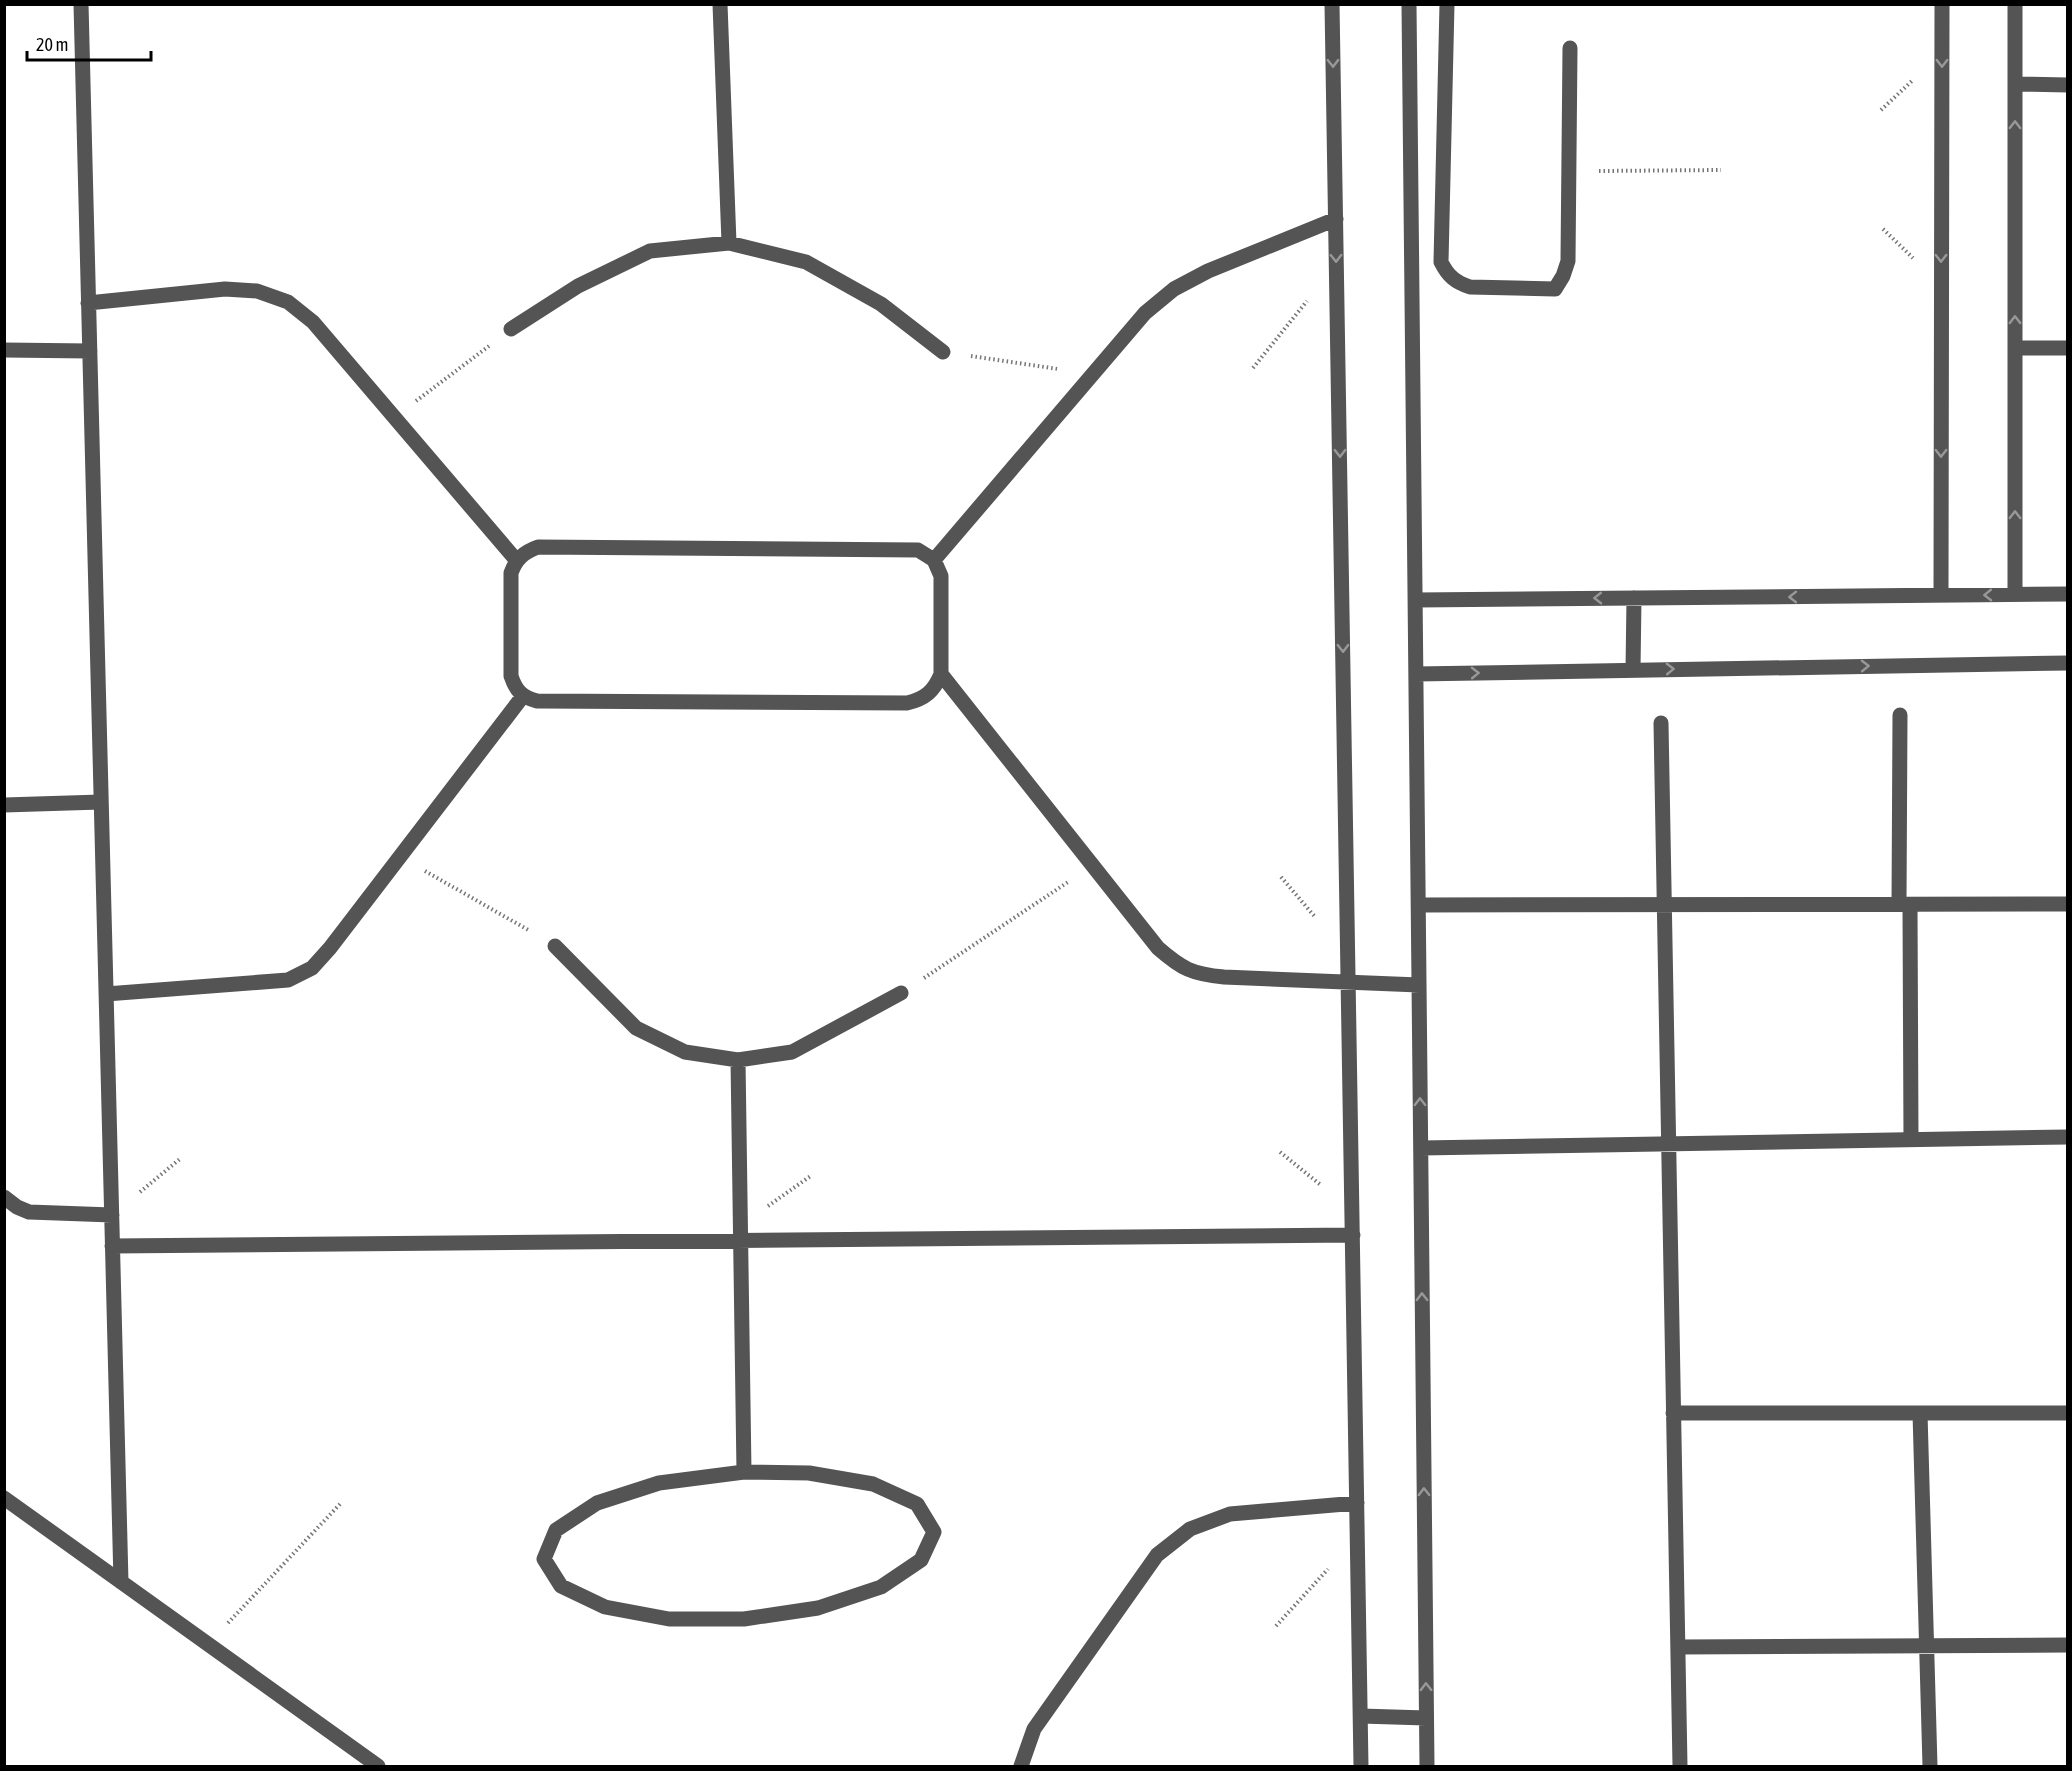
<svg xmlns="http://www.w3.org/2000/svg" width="2072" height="1771" font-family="'Asap Condensed',sans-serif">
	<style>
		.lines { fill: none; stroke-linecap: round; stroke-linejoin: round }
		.path { stroke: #767676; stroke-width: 4; stroke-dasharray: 1.5 3; stroke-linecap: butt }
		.minor { stroke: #545454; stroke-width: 15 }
		.oneway { stroke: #989898 }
	</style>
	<rect width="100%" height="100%" fill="#fff"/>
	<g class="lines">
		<path class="path" d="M1881,110l32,-30
			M1599,171l122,-1
			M1883,229l30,29
			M971,356l87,13
			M1253,368l54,-67
			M416,401l73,-55
			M425,871l105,60
			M1281,877l35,41
			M924,978l144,-96
			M1280,1152l42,34
			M140,1192l41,-34
			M768,1206l44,-31
			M228,1623l112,-119
			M1276,1626l52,-57"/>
		<path class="minor" d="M81,4l40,1578
			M720,4l9,239
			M1332,4l29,1762
			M1409,4l18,1762
			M1447,4l-6,258c7,14 14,20 29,25l85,2 8,-13 5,-15 2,-213
			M2015,84l53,1
			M88,303l137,-14 32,2 31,11 25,20 204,239
			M511,329l67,-43 72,-35 79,-8 77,19 75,42 62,48
			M2015,348h53
			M4,350l86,1
			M538,547l380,3 16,10 7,16v98c-7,17 -16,25 -34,29l-370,-2c-15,-4 -21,-10 -26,-25v-103c5,-14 13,-21 27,-26z
			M934,560l211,-247 29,-24 34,-18 128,-52
			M2015,594v-590
			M1941,595l1,-591
			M1416,600l652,-6
			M1633,670l1,-72
			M941,674l217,274c24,21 34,26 66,29l195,8
			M1416,674l652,-11
			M1661,723l19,1043
			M4,805l97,-3
			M1899,904l1,-189
			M1418,905l650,-1
			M1910,905l1,234
			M555,946l81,82 49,24 53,8 54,-8 109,-59
			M106,994l182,-14 24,-12 18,-20 193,-252
			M738,1060l6,412
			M1421,1148l647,-11
			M4,1197l13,10 12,5 83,3
			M112,1246l1241,-11
			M1673,1413h395
			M1920,1413l10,353
			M744,1472l65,1 64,11 44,20 17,28 -13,28 -40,27 -63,21 -74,11h-75l-64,-12 -44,-21 -17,-27 12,-29 41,-27 62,-20z
			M4,1498l374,268
			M1678,1647l390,-2
			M1361,1716l65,2
			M1021,1766l13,-37 123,-174 33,-26 40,-15 127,-11"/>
	</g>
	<defs><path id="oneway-chevron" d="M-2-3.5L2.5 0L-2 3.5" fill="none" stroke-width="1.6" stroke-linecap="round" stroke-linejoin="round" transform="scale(1.5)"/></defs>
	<g class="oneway">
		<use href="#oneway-chevron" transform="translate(1333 63) rotate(89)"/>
		<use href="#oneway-chevron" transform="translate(1942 63) rotate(90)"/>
		<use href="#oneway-chevron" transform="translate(2015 125) rotate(-90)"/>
		<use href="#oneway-chevron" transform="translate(1336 258) rotate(89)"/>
		<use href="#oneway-chevron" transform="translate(1941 258) rotate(90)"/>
		<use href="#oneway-chevron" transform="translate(2015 320) rotate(-90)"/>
		<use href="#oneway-chevron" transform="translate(1340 453) rotate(89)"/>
		<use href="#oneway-chevron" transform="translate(1941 453) rotate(90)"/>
		<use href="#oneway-chevron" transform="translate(2015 515) rotate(-90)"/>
		<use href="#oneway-chevron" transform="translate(1988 595) rotate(179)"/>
		<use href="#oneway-chevron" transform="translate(1793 597) rotate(180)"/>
		<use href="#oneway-chevron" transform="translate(1598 598) rotate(179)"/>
		<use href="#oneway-chevron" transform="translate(1343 648) rotate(89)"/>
		<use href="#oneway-chevron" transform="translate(1865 666) rotate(-1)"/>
		<use href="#oneway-chevron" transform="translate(1670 669) rotate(-1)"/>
		<use href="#oneway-chevron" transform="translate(1475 673) rotate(-1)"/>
		<use href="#oneway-chevron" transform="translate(1420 1102) rotate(-91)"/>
		<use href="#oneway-chevron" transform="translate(1422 1297) rotate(-91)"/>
		<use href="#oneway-chevron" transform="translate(1424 1492) rotate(-91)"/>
		<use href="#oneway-chevron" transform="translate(1426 1687) rotate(-91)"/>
	</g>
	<rect width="2072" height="1771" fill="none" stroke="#000000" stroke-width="12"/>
	<path d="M27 51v9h124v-9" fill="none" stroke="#000000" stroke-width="3"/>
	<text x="36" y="51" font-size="18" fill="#000000" stroke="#ffffff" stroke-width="4.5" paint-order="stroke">20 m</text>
</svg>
